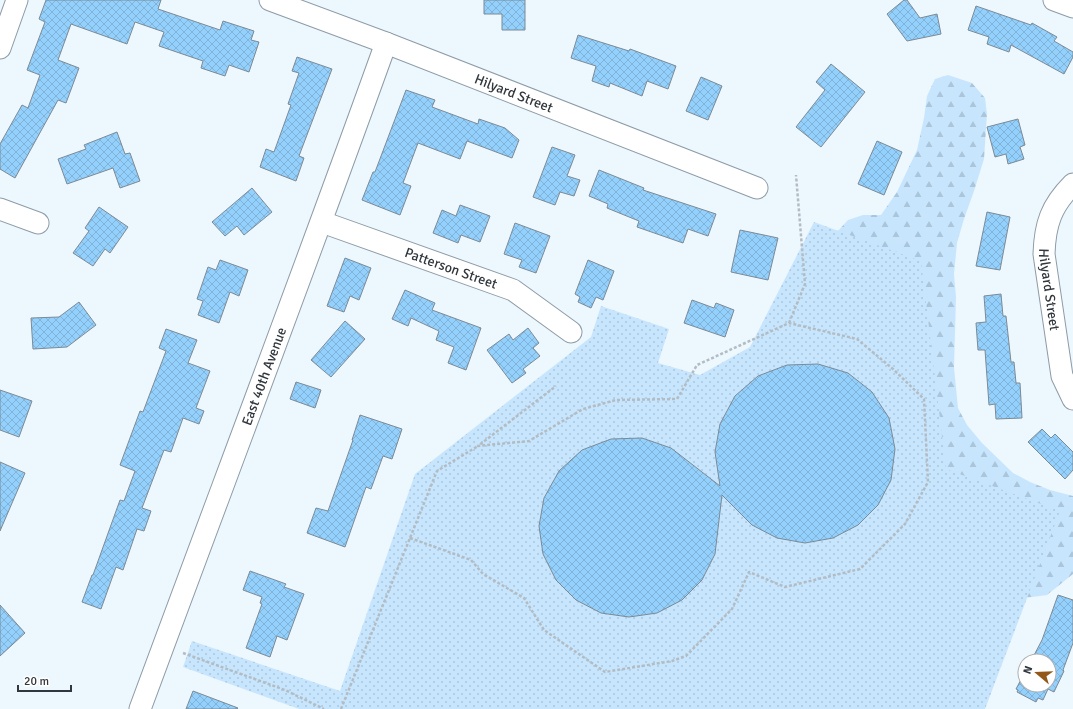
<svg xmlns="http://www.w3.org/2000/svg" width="1073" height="709" font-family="Signika,sans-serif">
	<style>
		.forest { fill: url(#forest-firs) }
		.park { fill: url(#park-dots) }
		.building { fill: url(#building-cross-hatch); stroke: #7c8a95 }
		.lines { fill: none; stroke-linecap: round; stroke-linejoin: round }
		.minor-casing { stroke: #8d9ca7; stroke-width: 23 }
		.path { stroke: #b3bcc2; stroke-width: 2.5; stroke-dasharray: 3 2; stroke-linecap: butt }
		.minor { stroke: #fff; stroke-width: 21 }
		.labels { text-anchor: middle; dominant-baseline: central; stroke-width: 3; stroke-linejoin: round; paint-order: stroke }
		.street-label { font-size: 14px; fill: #31373c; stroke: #fff }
	</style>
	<defs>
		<pattern id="forest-firs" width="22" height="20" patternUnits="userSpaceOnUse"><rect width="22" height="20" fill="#c7e6fe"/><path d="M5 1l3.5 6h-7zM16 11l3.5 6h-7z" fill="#abc6db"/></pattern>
		<pattern id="park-dots" width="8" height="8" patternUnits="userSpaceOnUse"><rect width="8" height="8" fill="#c7e6fe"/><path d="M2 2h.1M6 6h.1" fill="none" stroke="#abc6db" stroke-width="1.8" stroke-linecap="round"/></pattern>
		<pattern id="building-cross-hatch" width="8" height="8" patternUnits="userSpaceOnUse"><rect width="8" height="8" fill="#93d0fc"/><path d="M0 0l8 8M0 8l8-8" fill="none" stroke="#7fb3d9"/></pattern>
	</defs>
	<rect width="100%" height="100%" fill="#edf7fe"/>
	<path class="forest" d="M948,75l24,8 13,15 2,16 -3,45 -10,32 -10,28 -7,24 -3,31 2,23 -2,70 4,41 9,17 15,18 31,30 17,9 20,8 23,6v78l-26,21 -30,4 -568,110h-91l215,-71 252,-393 23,-25 15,-5h18l16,-23 20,-42 7,-32 3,-22 8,-17z"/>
	<path class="park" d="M814,222l107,39 25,208 114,42 -75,198h-686l-116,-42 9,-26 148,50 75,-217 176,-137 10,-31 68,23 -11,34 42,12 50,-28z"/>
	<path class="building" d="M46,0h115l-3,9 62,21 3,-9 31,10 -3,9 8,2 -10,30 -20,-7 -4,11 -24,-8 2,-7 -44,-15 5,-14 -29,-10 -8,22 -56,-20 -13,36 21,8 -13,35 -8,-3 -43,78 -15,-9v-25l22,-39 6,3 12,-33 -13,-5 18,-48 -6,-3z
		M484,0h41v30h-23v-16h-18z
		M904,0h3l13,18 17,-4 4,20 -34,7 -20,-27z
		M976,6l55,19 1,-2 25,14 -3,4 19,11v5l-9,17 -53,-29 -2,7 -22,-8 2,-7 -21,-7z
		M578,35l51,16 1,-2 46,17 -8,23 -21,-8 -5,15 -32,-13 -1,4 -17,-6 4,-15 -25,-8z
		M297,57l35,12 -33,87 5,2 -8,23 -36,-14 6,-18 8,3 17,-47 -3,-1 11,-31 -7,-2z
		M831,64l34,28 -44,55 -25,-20 29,-37 -9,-8z
		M701,77l21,9 -14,34 -22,-9z
		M406,90l29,10 -3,7 46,17 1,-5 26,9 14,12 -7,18 -45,-17 -7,18 -42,-16 -15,40 8,3 -11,29 -38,-15 11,-28h2z
		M1018,119l7,26 -5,2 4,12 -16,5 -2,-10 -11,3 -8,-30z
		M117,132l8,22 5,-1 10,28 -20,7 -7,-20 -46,16 -9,-25 28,-10 -2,-4z
		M877,141l25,11 -18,43 -26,-11z
		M552,147l23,8 -8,21 13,4 -6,16 -14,-4 -5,13 -22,-8z
		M599,170l45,18 -1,2 73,24 -8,22 -20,-7 -5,14 -46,-16 2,-6 -32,-13 1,-4 -19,-8z
		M252,188l20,24 -28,23 -7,-9 -12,10 -13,-14z
		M460,205l30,11 -10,26 -19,-7 -3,8 -25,-10 9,-23 14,6z
		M99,207l29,20 -18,26 -5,-4 -12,17 -20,-13 16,-22 -4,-3z
		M987,212l23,5 -10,53 -24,-4z
		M515,223l35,13 -14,37 -17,-6 3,-7 -18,-6z
		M740,230l38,8 -10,42 -37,-8z
		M345,258l26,10 -12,32 -9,-4 -6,16 -17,-6z
		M220,260l28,10 -9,26 -9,-4 -11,31 -21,-8 5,-14 -6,-2 11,-32 8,3z
		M588,260l26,11 -11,29 -7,-3 -5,11 -13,-6 2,-5 -5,-3z
		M405,290l30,13 -3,7 49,18 -15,42 -18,-7 6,-16 -18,-7 3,-9 -28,-13 -3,8 -16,-7z
		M1001,294l2,22h3l5,46h3l2,21h4l2,35 -26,1 -1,-15 -6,1 -4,-55h-7l-2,-27 10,-1 -2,-26z
		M692,300l22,8 2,-5 18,7 -9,27 -41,-14z
		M79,302l17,23 -29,22 -34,2 -2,-31 28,-1z
		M345,321l20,18 -34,38 -20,-17z
		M528,328l11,15 -6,5 7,8 -17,13 3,4 -14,10 -25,-33 22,-16 4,6z
		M166,329l31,11 -9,23 22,8 -14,37 8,3 -5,13 -16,-6 -12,34 -7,-2 -22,58 9,3 -7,20 -7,-2 -14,41 -7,-3 -15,42 -19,-7 10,-27h1l27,-75 4,1 11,-30 -15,-6 20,-54 3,1 23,-61 -7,-3z
		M818,364l30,9 24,19 17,26 6,31 -4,31 -13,25 -20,20 -25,13 -28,5 -28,-5 -25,-13 -30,-30 -7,59 -13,26 -20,20 -25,13 -28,4 -28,-4 -25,-13 -20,-20 -13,-26 -4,-28 5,-28 15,-27 23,-21 29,-11 31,-1 29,10 49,38 -5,-34 5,-28 15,-28 23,-20 29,-11z
		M296,382l25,8 -6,18 -25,-9z
		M0,390l32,11 -13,36 -19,-7z
		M360,415l42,14 -10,30 -9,-3 -12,33 -5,-2 -21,60 -38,-14 9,-25 12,3 25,-71h-1z
		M1042,429l9,9 4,-4 18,18v18l-8,9 -37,-37z
		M0,462l25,11 -25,58z
		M250,571l36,13 -2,3 20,7 -17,46 -10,-4 -7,21 -24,-9 16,-44 -2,-1 2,-6 -19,-7z
		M1058,595l15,5v43l-10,27 1,1 -10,21 -6,-3 -5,11 -5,-2 -2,4 -19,-10 1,-2 -2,-1 9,-17v13h24v-24h-18l11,-21z
		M0,605l25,28 -25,23z
		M193,691l45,17 -1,1h-51z"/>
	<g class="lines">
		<g class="minor-casing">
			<g id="minor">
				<path id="s1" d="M270,0l116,43 371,145"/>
				<path d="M1054,0l19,7"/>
				<path d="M0,48l17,-48"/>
				<path id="s2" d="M1073,184c-22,22 -28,40 -29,70l18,122 11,23"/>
				<path d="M0,209l38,14"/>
				<path id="s3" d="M322,222l191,68 58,42"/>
				<path id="s4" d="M140,709c82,-222 166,-443 246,-666"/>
			</g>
		</g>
		<path class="path" d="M789,323l16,-39 -9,-109
			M410,538l61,22 12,14 41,24 20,32 61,42 67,-11 14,-5 46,-47 17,-37 36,15 75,-18 45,-45 23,-42 -4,-83 -31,-30 -36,-30 -68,-16 -92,42 -20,34 -61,1 -33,9 -54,32 -51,5 78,-60
			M183,653l102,37 39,19
			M341,709l96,-238 41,-25"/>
		<use href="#minor" class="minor"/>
	</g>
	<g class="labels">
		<g class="street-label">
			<text stroke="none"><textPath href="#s1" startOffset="261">Hilyard Street</textPath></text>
			<text stroke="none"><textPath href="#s3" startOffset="137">Patterson Street</textPath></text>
			<text stroke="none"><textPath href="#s2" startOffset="114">Hilyard Street</textPath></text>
			<text stroke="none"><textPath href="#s4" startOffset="355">East 40th Avenue</textPath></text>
		</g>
	</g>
	<g transform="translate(1037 673) rotate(289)"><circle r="19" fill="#ffffff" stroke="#adafb1"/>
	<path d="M0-3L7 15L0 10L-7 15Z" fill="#935719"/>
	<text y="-6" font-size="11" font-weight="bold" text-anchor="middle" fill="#31373c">N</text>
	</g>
	<path d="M18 685v6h53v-6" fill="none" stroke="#31373c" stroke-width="2"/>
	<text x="24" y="685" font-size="12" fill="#31373c" stroke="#ffffff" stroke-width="3" paint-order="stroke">20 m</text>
</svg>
